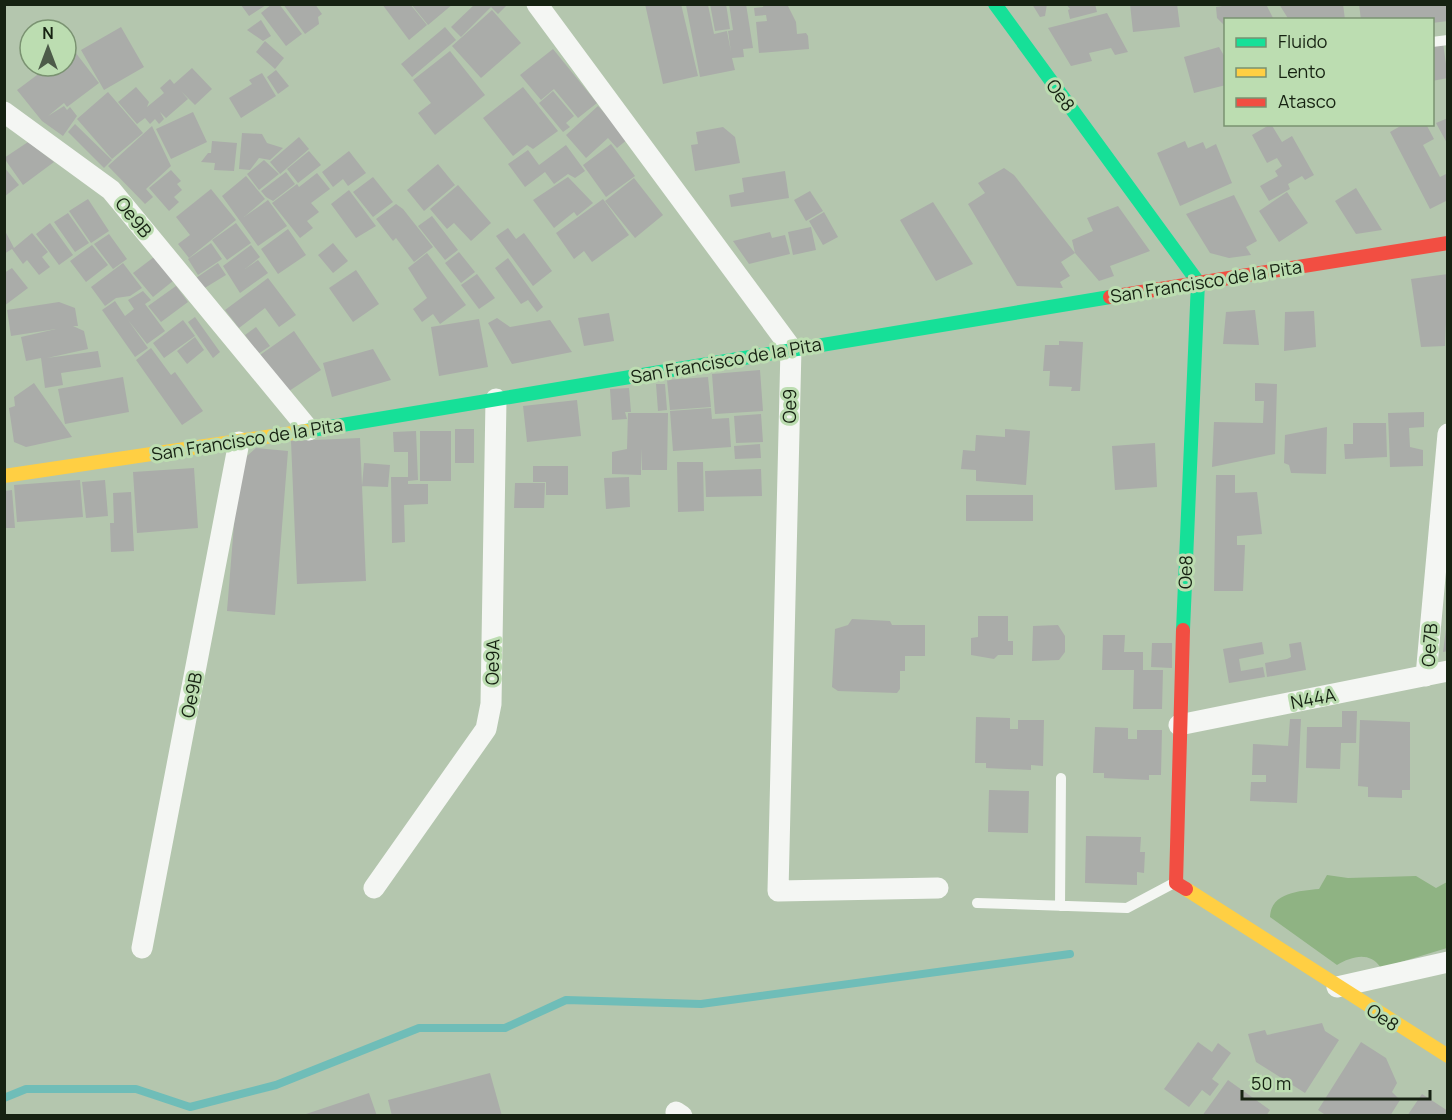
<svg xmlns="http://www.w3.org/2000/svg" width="1452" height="1120" font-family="Manrope,sans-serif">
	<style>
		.green { fill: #8fb383 }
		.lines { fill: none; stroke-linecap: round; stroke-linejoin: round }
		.stream { stroke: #6fbdb8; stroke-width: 8 }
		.building { fill: #aaaca9 }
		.lane { stroke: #f4f6f3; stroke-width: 10 }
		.street { stroke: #f4f6f3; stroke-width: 21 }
		.fast { stroke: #16e098; stroke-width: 14 }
		.slow { stroke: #ffcf43; stroke-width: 14 }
		.jam { stroke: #f24e42; stroke-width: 14 }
		.labels { text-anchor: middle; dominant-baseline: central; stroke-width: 6; stroke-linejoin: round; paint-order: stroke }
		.street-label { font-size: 18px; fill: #162212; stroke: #bcddb1 }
	</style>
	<rect width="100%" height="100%" fill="#b4c6ae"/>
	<path class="green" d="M1327,875l21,3 68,-2 20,12 11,-6v66l-66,20c-11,-17 -29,-12 -44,-3l-67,-48c1,-25 30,-26 49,-28z"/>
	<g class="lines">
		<path class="stream" d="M4,1098l22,-9h110l54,18 86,-22 143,-57h86l61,-28 135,4 369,-50"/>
	</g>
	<path class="building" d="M272,4h7l23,30 -16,12 -25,-33z
		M283,4h32l7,10 -4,3 1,7 -14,10z
		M382,4h28l17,21 -18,15z
		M411,4h42l-25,21z
		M475,4h33l-10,10 -7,-7 -30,30 -10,-10z
		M645,4h36l17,72 -35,8z
		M710,4h16l4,25 -15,2z
		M729,4h17l7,44 -10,1 1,8 -12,1 3,12 -35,7 -14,-72h22l6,29 13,-3 4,21 -3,-21 5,-1z
		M764,4h23l9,18 1,12 9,-1 2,3 1,13 -50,4 -3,-31 11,-1 -1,-6 -11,1 -1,-8 9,-1z
		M1032,4h15l-2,12 -5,1z
		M1066,4h29l2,8 -27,7 -2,-9 2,-1z
		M1130,4h47l3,23 -47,5z
		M1236,4h30l8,16h-48v7l-9,-9 -1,-11z
		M1279,4h64l2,16h-56z
		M1359,4h87l2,17 -16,2v-3h-71z
		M241,5h25l-17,11z
		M492,10l29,33 -40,35 -29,-32z
		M1107,13l21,39 -13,3 -4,-7 -22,5 3,8 -21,5 -23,-38z
		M261,20l10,16 -8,5 -16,-11z
		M121,27l23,40 -40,23 -23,-40z
		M445,27l11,13 -44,37 -11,-13z
		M265,41l19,17 -9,11 -19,-17z
		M1443,43l5,35 -16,3v-36z
		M1219,47l7,12v26l-32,8 -10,-36z
		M72,48l27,35 -32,24 -3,-4 -16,13 16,-10 3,4 3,-3 7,9 -14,20 -21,-15 -25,-31 32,-24h17v-13z
		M553,49l44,54 -19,15 -24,-29 -13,11 -21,-25z
		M450,51l35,44 -50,40 -17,-22 13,-10 -18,-23z
		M192,68l20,21 -17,16 -14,-14 7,8 -22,19 -6,-6 4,7 -5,5 -4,-5 -5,5 -5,-6 -8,6 -19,-22 18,-15 13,15 -2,5 17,-14 -4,-5 10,-9 4,5z
		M276,70l13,16 -11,8 -11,-17z
		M262,73l14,23 -35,22 -12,-20 23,-14 -3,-4z
		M523,87l35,44 -25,18 -6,-4 -14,11 -30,-38z
		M553,91l21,25 -8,7 4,4 -7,5 -24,-29z
		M108,92l35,41 -31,26 -35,-40z
		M598,106l30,33 -11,9 -9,-10 -22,20 -20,-23z
		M193,112l14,30 -36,17 -15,-30z
		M1448,118v27l-12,-22z
		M75,124l37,36 -8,8 -36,-36z
		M1271,124l11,18 10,-6 22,39 -9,5 -3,-4 -14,8 2,5 -21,12 -9,-15 18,-10 -3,-5 7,-5 -5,-8 -10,5 -15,-28z
		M1404,124h22l8,15 -11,6 17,32 8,-4v27l-18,9 -40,-77z
		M152,126l19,40 -25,23 7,8 -8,7 -37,-38z
		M723,127l12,10 5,26 -45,8 -4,-26 7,-1 -2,-12z
		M242,133l20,1 5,9 16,5 -13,12 -11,-2 -9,12 -11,-1z
		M299,137l10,12 -29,25 -10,-12z
		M212,141l25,2 -3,28 -20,-1 1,-7 -14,-1 7,-9h3z
		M1185,141l3,7 15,-6 3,7 10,-5 16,39 -52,23 -23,-53z
		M28,142l26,20 -31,23 -19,-27z
		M611,144l24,32 -29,21 -23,-32z
		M566,145l19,26 -10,7 -7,-4 -14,10 -9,-12 -20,15 -17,-23 20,-14 11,15z
		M309,151l12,14 -23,18 -11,-14z
		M349,151l17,22 -18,13 -5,-7 -10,8 -11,-15z
		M264,160l15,14 -20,16 -12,-16z
		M438,164l17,21 -31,26 -17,-21z
		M4,167l15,18 -15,12z
		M1004,168l10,7 61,78 -14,9 9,14 -10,6 3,6 -46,-2 -49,-82 17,-11 -7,-10z
		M171,170l10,11 -4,3 5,6 -8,7 5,5 -10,9 -20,-23z
		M785,171l4,27 -58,9 -2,-12 15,-3 -2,-14z
		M286,172l9,12 -22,17 -7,-4 -5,-6z
		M317,173l13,16 -19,14 8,9 -12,9 6,7 -13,10 -28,-35 25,-19 2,3z
		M246,176l19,23 -21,18 24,-17 19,26 -29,20 -36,-50z
		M373,177l20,25 -20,15 -20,-25z
		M568,177l25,26 -16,13 -3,-4 -20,16 -21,-28z
		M634,178l29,37 -28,23 -30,-37z
		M458,185l33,38 -20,18 -17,-18 -7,6 -17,-20z
		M1356,188l26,42 -26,4 -21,-33z
		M211,189l25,31 -47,38 -11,-14 12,-9 -14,-18z
		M349,190l27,36 -20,12 -25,-34z
		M810,191l13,20 -17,10 -12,-21z
		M1287,192l21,31 -29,19 -20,-31z
		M1234,195l23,46 -11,6 5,8 -22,3 -19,-5 -24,-39z
		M88,199l21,32 -18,12 -22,-32z
		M603,199l26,36 -37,27 -8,-11 -10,8 -18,-26z
		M933,202l40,62 -37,17 -36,-61z
		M396,204l7,5 30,38 -19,15 -18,-24 -3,3 -17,-22z
		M1118,206l32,45 -40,15 4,10 -15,5 -24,-28 -3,-13 21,-9 -6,-13z
		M824,212l14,25 -15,8 -14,-24z
		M68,213l21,30 -14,9 -21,-30z
		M432,216l26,34 -13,10 -27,-34z
		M50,223l23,32 -14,10 -23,-31z
		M236,223l15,20 -24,17 -15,-20z
		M811,227l5,23 -23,5 -5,-23z
		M508,228l8,11 8,-6 28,38 -19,15 -37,-50z
		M4,229l10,19 18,-15 16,19 -6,5 8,10 -11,8 -12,-15 -4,4 -11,-15 -8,5z
		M288,229l18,26 -28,19 -17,-25z
		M770,232l2,6 13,-3 5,19 -41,10 -16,-23z
		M109,234l18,25 -14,10 -19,-25z
		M211,243l11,16 -24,16 -10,-16z
		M333,243l15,18 -15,12 -15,-18z
		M92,245l16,20 -22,17 -16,-21z
		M251,245l9,12 -15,12 13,-9 10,13 -28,20 -17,-27z
		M459,252l16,20 -14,11 -16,-20z
		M427,253l39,52 -26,19 -7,-10 -11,8 -9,-13 14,-11 -19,-30z
		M154,257l19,24 -20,16 -20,-24z
		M508,258l35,49 -6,5 -9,-12 -7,4 -26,-36z
		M123,263l19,25 -12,8 -14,2 -11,8 -14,-19z
		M218,263l8,12 -23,14 -7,-11z
		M12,268l16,20 -24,18v-33z
		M356,270l23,34 -26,18 -24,-34z
		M477,274l18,24 -16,11 -18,-24z
		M1448,274l-3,72 -24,1 -10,-68z
		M268,278l28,37 -17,12 -14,-19 -26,20 -14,-18z
		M176,286l12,16 -27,20 -13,-16z
		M143,291l8,9 -6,4 20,27 -18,13 -19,-24 20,28 -13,9 -33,-47 13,-9 10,15 9,-7 -6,-9z
		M59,302l16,6 3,18h-5l11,5 4,18 -41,9 51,-7 3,16 -40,6 2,12 -18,3 -4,-30 -15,3 -5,-24 35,-8 -45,7 -4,-26z
		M1255,310l4,35 -36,-1 3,-32z
		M1314,311l2,36 -32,4 1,-39z
		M609,313l5,28 -30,5 -6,-28z
		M195,317l25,35 -7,6 -25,-36z
		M497,318l13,9 40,-7 22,32 -60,12 -24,-41z
		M479,319l9,48 -49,9 -8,-49z
		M183,320l12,16 -31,22 -11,-15z
		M256,327l14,19 -12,8 -13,-19z
		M294,331l27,39 -35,23 -26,-38z
		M195,337l9,13 -17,14 -10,-13z
		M1059,341l24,1 -3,49h-9l1,-4 -23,-1 1,-15h-7l2,-26h14z
		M151,348l20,27 4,-3 28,39 -21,14 -46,-65z
		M373,349l18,31 -59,17 -9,-34z
		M760,370l3,41 -48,3 -3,-40z
		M123,377l6,35 -64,12 -7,-35z
		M708,377l3,30 -41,3 -3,-30z
		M34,383l38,54 -46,10 -12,-5 -5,-34 6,-2 -1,-9z
		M1255,383l22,1 -2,70 -63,13 2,-45 49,1 1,-22h-9z
		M656,384h9l2,26 -9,1z
		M629,388l2,24h-6l2,7 -15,1 -2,-31z
		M577,400l4,36 -54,6 -4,-36z
		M711,408l1,11 17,-1 2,29 -58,4 -3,-40z
		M1424,412v15l-15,1 1,19 13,3v16l-33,1 -2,-54z
		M628,413h40l-1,57h-25l-1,-22v27l-29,-1v-22l15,-3z
		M761,414l2,28 -27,1 -2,-27z
		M1353,423h33l1,34 -42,2 -1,-15h9z
		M1327,427l-1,47 -35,-1 -2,-8 -5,-2 1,-28z
		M455,429h19v34h-19z
		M1005,429l25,2 -4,54 -50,-4v-11l-15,-1 2,-19 12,1 1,-16 29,2z
		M416,431l2,49 -10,1v3h20v20l-24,1 1,37 -13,1 -1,-66h17v-25h-14l-1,-20z
		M420,431h31v50h-31z
		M360,438l6,143 -69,3 -6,-143z
		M1155,443l2,44 -42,3 -3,-44z
		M760,444l1,14 -26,1 -1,-13z
		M256,448l32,3 -13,164 -48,-4 12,-148z
		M677,462h26l1,49 -26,1z
		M364,463l26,2 -2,22 -26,-1z
		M533,466h35v29h-22v-13h-13z
		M194,468l4,60 -61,5 -4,-61z
		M761,469l1,27 -56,1 -1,-26z
		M1216,475h19v18l22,-1 5,42 -25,2v9h8l-2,46h-29z
		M629,477l1,30 -24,2 -2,-31z
		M80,480l3,37 -66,5 -3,-37z
		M105,480l3,36 -22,2 -4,-36z
		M515,483h30l-1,25h-30z
		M12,490l3,38h-11v-37z
		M131,492l3,59 -23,1 -1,-29h4l-1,-30z
		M966,495h67v26h-67z
		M978,616h30v25h5v14h-15l-4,4 -23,-4v-17l7,-1z
		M852,619l38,2 2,4h33v31h-20v15h-5v18l-3,4 -59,-2 -6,-4 3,-58 13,-4z
		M1058,625l7,11v16l-6,8 -27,1 1,-35z
		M1446,629l2,22 -5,1z
		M1103,635h22l-1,17h19v18h20l-1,39h-29l1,-39h-32z
		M1262,642l2,12 -25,5 2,12 22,-4 2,10 -36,6 -6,-34z
		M1301,642l5,28 -39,7 -2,-14 22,-4 4,-2 -2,-13z
		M1152,643h20v25l-21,-1z
		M1342,711h15l-1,32h-15l-1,26 -34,-1 1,-41h35z
		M976,717l34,1v11h8v-9h26l-1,46 -12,-1v5l-45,-2v-5h-11z
		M1290,719h11l-4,84 -47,-2 1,-19h15v-7h-14l1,-31 35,2z
		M1360,720l50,2v68h-8v8l-34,-1v-10l-10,-1z
		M1095,727l33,1v11h9v-9h25l-1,45h-12v5l-45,-2v-5h-11z
		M989,790l40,1 -1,42 -40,-1z
		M1086,836l55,1 -1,15h5l-1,21 -7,-1v13l-52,-2z
		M1322,1023l3,8 14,9 -34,53 -49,-31 -8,-28 17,-4 2,5z
		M1198,1042l14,10 6,-9 13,10 -19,26 7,5 -9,12 -8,-6 -13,17 -25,-18z
		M1361,1042l25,16 11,25 -5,9 8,8 -10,16h-63l-9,-6z
		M490,1073l12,43h-110l-4,-16z
		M1228,1080l42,30 -4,6h-64z
		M369,1093l8,23h-74v-1z
		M1422,1094l26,17v5h-41z"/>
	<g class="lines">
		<path class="lane" d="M1432,42l16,-2
			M977,903l150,5 47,-25
			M1060,906l1,-128"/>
		<path class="street" d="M537,4l254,344 -13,543 160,-3
			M4,112l107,78 198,240
			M1426,676l22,-242
			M1179,725l269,-54
			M374,888l112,-159 5,-25 5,-305
			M142,948l97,-506
			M1337,987l111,-25
			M676,1112l6,4"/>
		<path class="fast" d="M995,4l203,278 -15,348
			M306,431l804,-134"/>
		<path class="slow" d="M4,476l302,-45
			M1186,889l262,167"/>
		<path class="jam" d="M1110,297l338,-54
			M1183,630l-7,253 10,6"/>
	</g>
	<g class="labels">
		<g class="street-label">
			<text transform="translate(1061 95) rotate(54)">Oe8</text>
			<text transform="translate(134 217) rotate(51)">Oe9B</text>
			<text transform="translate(1206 281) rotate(-9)">San Francisco de la Pita</text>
			<text transform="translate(726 360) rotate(-10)">San Francisco de la Pita</text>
			<text transform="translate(789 406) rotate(-89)">Oe9</text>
			<text transform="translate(247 439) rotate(-9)">San Francisco de la Pita</text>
			<text transform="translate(1185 572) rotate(-88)">Oe8</text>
			<text transform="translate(1429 645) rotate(-86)">Oe7B</text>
			<text transform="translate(492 662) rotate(-89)">Oe9A</text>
			<text transform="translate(191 695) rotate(-79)">Oe9B</text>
			<text transform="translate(1313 698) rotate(-11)">N44A</text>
			<text transform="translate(1383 1017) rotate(33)">Oe8</text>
		</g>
	</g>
	<rect width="1452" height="1120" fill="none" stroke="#162212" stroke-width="12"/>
	<rect x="1224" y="18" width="210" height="108" fill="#bcddb1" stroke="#7a9271" stroke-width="1.5"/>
	<rect x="1236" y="38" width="30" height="9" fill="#16e098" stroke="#7a9271" stroke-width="1.5"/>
	<text x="1278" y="48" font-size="18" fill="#162212">Fluido</text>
	<rect x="1236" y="68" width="30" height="9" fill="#ffcf43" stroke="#7a9271" stroke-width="1.5"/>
	<text x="1278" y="78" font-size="18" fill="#162212">Lento</text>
	<rect x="1236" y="98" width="30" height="9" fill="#f24e42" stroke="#7a9271" stroke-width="1.5"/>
	<text x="1278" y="108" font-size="18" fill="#162212">Atasco</text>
	<g transform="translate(48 48)"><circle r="28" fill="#bcddb1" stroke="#7a9271" stroke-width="1.5"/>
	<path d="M0-4.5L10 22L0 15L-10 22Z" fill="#4d5b49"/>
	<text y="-9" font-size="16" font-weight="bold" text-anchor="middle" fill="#162212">N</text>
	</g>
	<path d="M1242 1090v9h188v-9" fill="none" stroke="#162212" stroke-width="3"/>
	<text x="1251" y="1090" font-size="18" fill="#162212" stroke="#bcddb1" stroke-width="4.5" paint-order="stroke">50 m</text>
</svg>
